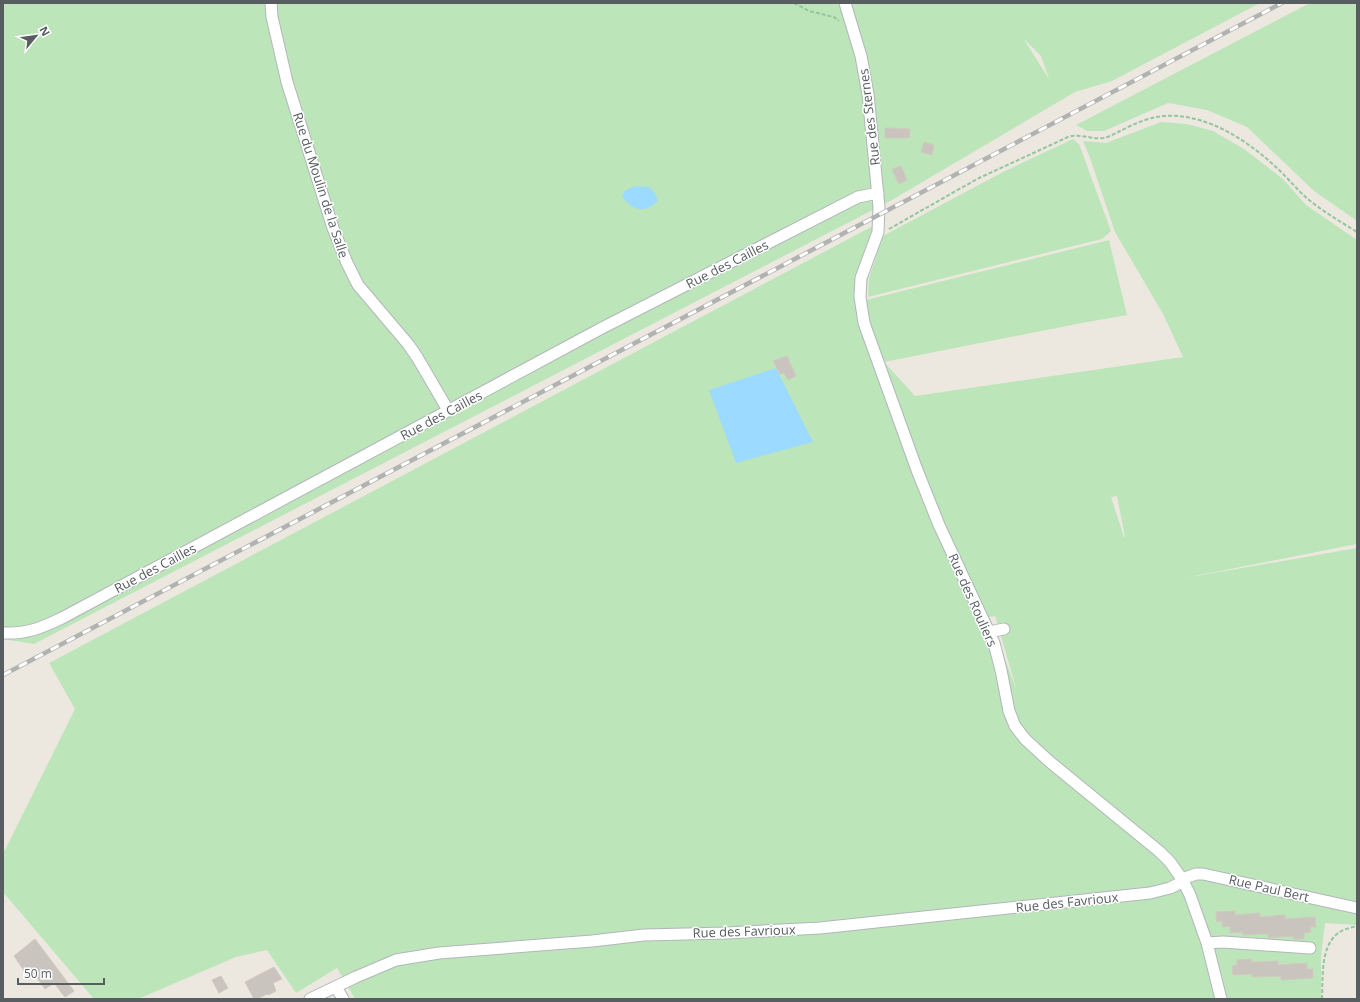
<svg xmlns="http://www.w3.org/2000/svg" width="1360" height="1002" font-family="'Open Sans',sans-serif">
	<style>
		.green { fill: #bde5ba; fill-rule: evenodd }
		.water { fill: #9cdbff }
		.building { fill: #c9c5be; stroke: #d1c9be }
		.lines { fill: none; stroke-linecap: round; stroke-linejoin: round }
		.minor-casing { stroke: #b2b6bb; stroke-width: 13 }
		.path { stroke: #93c69e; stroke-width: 2; stroke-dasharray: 4 2; stroke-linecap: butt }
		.minor { stroke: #fff; stroke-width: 11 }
		.rail-casing { stroke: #b1b2b2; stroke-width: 4.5 }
		.rail { stroke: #fff; stroke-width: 3; stroke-dasharray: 9; stroke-linecap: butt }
		.labels { text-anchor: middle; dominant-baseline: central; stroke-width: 3; stroke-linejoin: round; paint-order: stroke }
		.street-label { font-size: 13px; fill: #585d61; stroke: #fff }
	</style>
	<rect width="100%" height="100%" fill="#ece8df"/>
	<path class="green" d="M3,3h1257l-148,78 -37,11 -183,108 -858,444 -31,-5zM1025,40l16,16 8,23 -24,-38z
		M1310,3h47v218l-43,-30 -67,-64 -40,-17 -39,-7 -64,28h-17l-11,-6z
		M1161,122l26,2 26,7 31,18 39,30 23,26 51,35v304l-172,34 172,-30v377l-32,-2 -4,33v43h-966l-18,-31 -41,25 -29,-43 -31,7 -98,42h-44l-91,-107v-38l72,-145 -26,-46 824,-437 -7,74 243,-60 18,75 -45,8 -198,39 31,34 268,-39 -20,-43 -48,-82 -25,-74 -7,-17 23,2zM1117,496l8,41h-1l-13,-40zM995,616l22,75 -28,-74z
		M1073,139l6,5 32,87 -9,8 -234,58 1,-19 14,-42 120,-64z"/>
	<path class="water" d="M636,186l13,1 5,5 4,8c-11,14 -27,11 -36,-4 2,-7 8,-8 14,-10z
		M776,368l37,74 -77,21 -27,-73z"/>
	<path class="building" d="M885,128l25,1 -1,9h-24z
		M924,142l10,3 -2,10 -11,-3z
		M901,166l6,14 -8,4 -7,-15z
		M787,356l9,20 -8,4 -4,-7 -4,1 -7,-13z
		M1235,911v4l25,-2v4l25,-2v4l30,-2 1,10h-6l1,5 -7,1v6h-11v-3l-25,2v-4l-25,1v-3l-13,1v-7l-8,1v-6l-5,1 -1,-10z
		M35,939l39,52 -9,6 -11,-14 -9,6 -10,-14 -6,3 -15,-22z
		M1251,959v3l27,-1v4l29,-2v6h6v9l-32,2v-4l-29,1v-3l-19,1 -1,-9 5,-1v-5z
		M274,967l8,12 -9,4 3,8 -8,4 -1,-1 -10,5h-3l-9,-17z
		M221,976l7,12 -9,5 -7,-13z"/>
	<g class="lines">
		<g class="minor-casing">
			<path id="minor" d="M271,3l1,14 15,65 46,146 14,35 11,22 50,59 9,13 31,53
				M845,3l16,53 7,38 11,113 -1,25 -17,46 -1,19 4,26 53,147 22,55 55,118 7,27 8,41 6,15 10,13 25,23 110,90 10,10 12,17 8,16 17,48 14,56
				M989,632l15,-3
				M3,633c24,1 38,-5 59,-15l540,-290 256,-131 20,-4
				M1182,879l14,-5h7l154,34
				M1207,943l16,-1 87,6
				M336,987l7,12
				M310,999l46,-22 40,-17 43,-7 153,-12 52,-6 83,-2 93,-5 330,-35 20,-5 14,-7"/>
		</g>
		<path class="path" d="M794,3l15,8 25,6 5,4
			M889,229l88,-50 91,-42c13,-4 24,3 36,1 5,-1 10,-4 14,-6 14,-7 30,-15 46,-16 42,-3 83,24 113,52 11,10 20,22 32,32 15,12 32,22 48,32
			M1322,999c1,-20 -2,-51 15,-65 6,-5 13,-6 20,-8"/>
		<use href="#minor" class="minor"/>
		<g class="rail-casing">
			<path id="rail" d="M3,675l1279,-672"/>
		</g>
		<use href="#rail" class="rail"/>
	</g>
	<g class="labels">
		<g class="street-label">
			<text transform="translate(869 117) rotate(-97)">Rue des Sternes</text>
			<text transform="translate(321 185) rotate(72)">Rue du Moulin de la Salle</text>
			<text transform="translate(727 264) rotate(-27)">Rue des Cailles</text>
			<text transform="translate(441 415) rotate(-28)">Rue des Cailles</text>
			<text transform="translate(155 568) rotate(-28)">Rue des Cailles</text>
			<text transform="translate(973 600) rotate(66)">Rue des Rouliers</text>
			<text transform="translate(1269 888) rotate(13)">Rue Paul Bert</text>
			<text transform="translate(1067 902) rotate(-6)">Rue des Favrioux</text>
			<text transform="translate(744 931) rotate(-2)">Rue des Favrioux</text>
		</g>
	</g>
	<rect width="1360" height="1002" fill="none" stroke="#585d61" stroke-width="8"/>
	<g transform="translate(36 36) rotate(61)" stroke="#ffffff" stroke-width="3" paint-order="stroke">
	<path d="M0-3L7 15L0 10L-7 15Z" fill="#585d61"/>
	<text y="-6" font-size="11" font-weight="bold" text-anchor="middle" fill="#585d61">N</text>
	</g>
	<path d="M18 978v6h86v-6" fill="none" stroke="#585d61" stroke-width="2"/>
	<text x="24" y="978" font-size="12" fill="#585d61" stroke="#ffffff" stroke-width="3" paint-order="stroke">50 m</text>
</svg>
